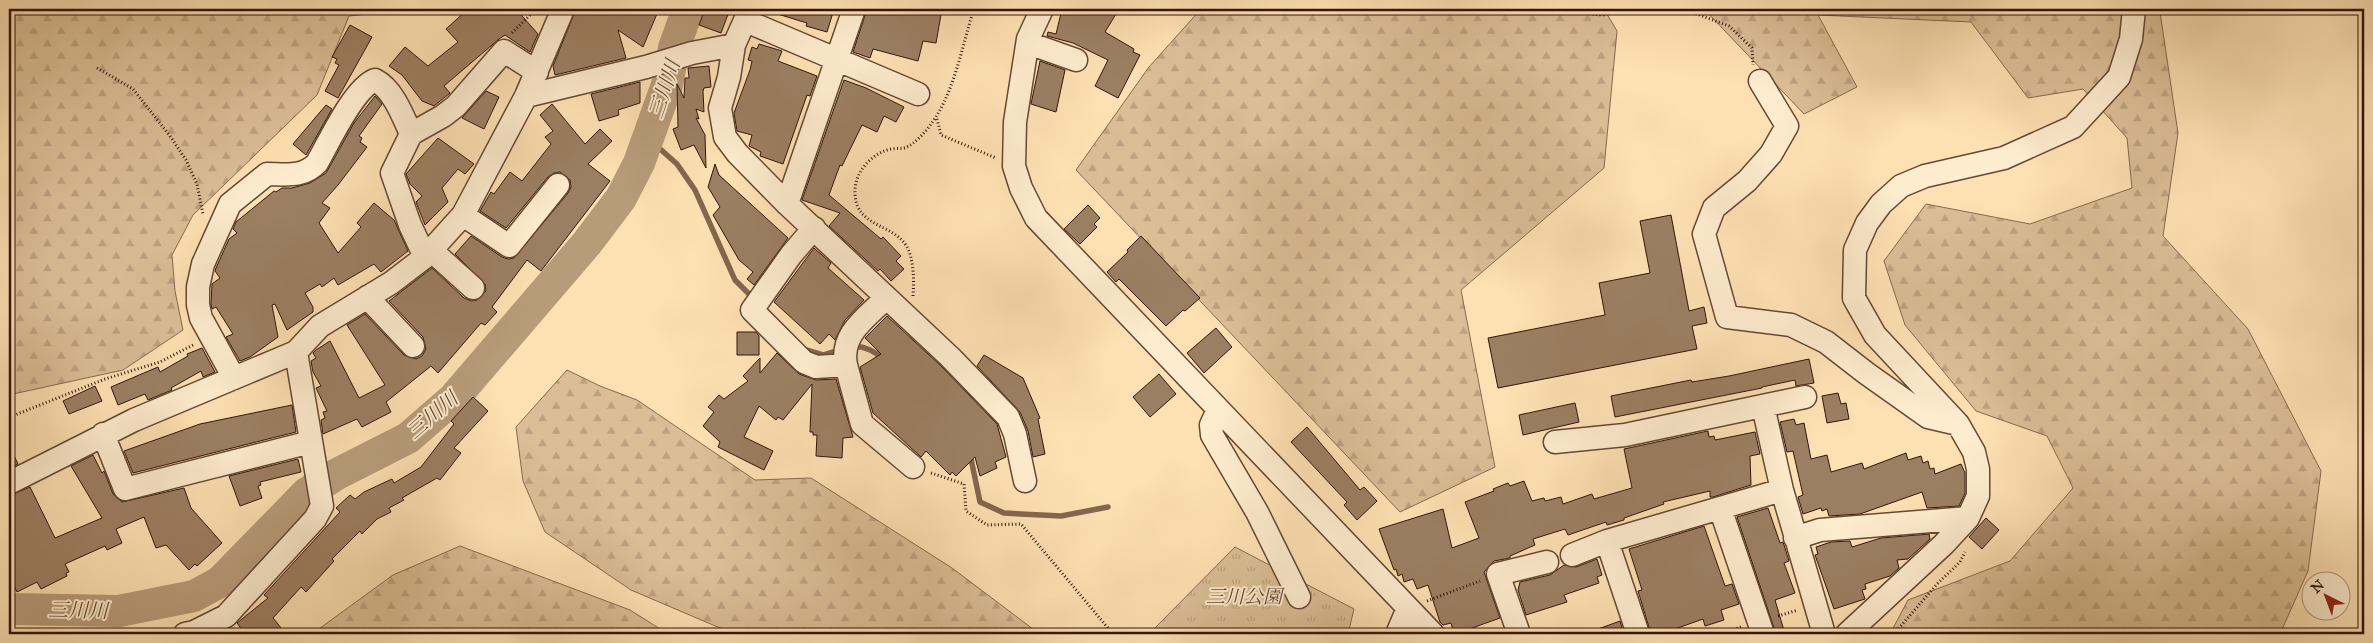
<svg xmlns="http://www.w3.org/2000/svg" width="2373" height="643" font-family="'IM FELL Great Primer','Noto Serif JP',serif">
	<style>
		.forest { fill: url(#forest-firs); stroke: #866a50 }
		.park { fill: url(#park-tufts); stroke: #866a50 }
		.lines { fill: none; stroke-linecap: round; stroke-linejoin: round }
		.stream { stroke: #82664e; stroke-width: 5.5 }
		.river { stroke: #b89c7a; stroke-width: 32 }
		.building { fill: #9c7f62; stroke: #31150b }
		.minor-casing { stroke: #644835; stroke-width: 25 }
		.path { stroke: #31150b; stroke-width: 3; stroke-dasharray: 1 2.5; stroke-linecap: butt }
		.minor { stroke: #feecce; stroke-width: 22 }
		.labels { text-anchor: middle; dominant-baseline: central; stroke-width: 4; stroke-linejoin: round; paint-order: stroke }
		.park-label { font-size: 19px; font-style: italic; fill: #644835; stroke: #feecce }
		.water-label { font-size: 20px; font-style: italic; fill: #674b37; stroke: #feecce }
	</style>
	<defs>
		<pattern id="forest-firs" width="22" height="20" patternUnits="userSpaceOnUse" patternTransform="scale(1.25)"><rect width="22" height="20" fill="#dbbe96"/><path d="M5 1l3.5 6h-7zM16 11l3.5 6h-7z" fill="#bca280"/></pattern>
		<pattern id="park-tufts" width="24" height="20" patternUnits="userSpaceOnUse" patternTransform="scale(1.25)"><rect width="24" height="20" fill="#dbbe96"/><path d="M3 7l-1-3M5 7V3M7 7l1-3M15 17l-1-3M17 17v-4M19 17l1-3" fill="none" stroke="#bca280"/></pattern>
	</defs>
	<rect width="100%" height="100%" fill="#fee1b3"/>
	<filter id="stains"><feTurbulence type="fractalNoise" baseFrequency=".004" numOctaves="4"/><feColorMatrix values="0 0 0 0 .2 0 0 0 0 .09 0 0 0 0 .02 0 0 0 .5 -.17"/></filter>
	<radialGradient id="worn" r=".72"><stop offset=".6" stop-color="#630" stop-opacity="0"/><stop offset="1" stop-color="#630" stop-opacity=".3"/></radialGradient>
	<path class="forest" d="M9,9h407l-67,7 -32,79 -124,120 -21,40 3,36 8,39 -60,40 -110,24 -4,-6z
		M1201,9h403l13,22 -13,137 -143,122 34,177 -95,45 -324,-342 73,-103z
		M1704,9h453l3,3 18,121 -15,103 85,93 73,142 -13,100 -28,63h-390l18,-34 102,-39 63,-73 -26,-52 -71,-25 -71,-86 -21,-64 42,-57 104,20 102,-36 -5,-50 -44,-49 -55,9 -57,-76 -153,-7 39,72 -53,27z
		M567,370l33,16 37,14 118,80 56,-2 141,90 77,58 9,8h-304l-103,-44 -86,-58 -22,-51 -7,-54z
		M460,546l170,64 38,24h-356l81,-59z"/>
	<path class="park" d="M1235,547l119,62 -6,25h-199z"/>
	<g class="lines">
		<path class="stream" d="M645,143l14,5 18,16 18,26 40,90 20,20
			M851,347c12,-2 25,4 33,14
			M803,349l20,6 19,-6
			M970,454l10,48 24,11 57,3 47,-9"/>
		<path class="river" d="M9,609l110,2 75,-15 26,-14 87,-89 30,-19 71,-36 46,-40 133,-155 34,-45 18,-35 28,-78 7,-37 14,-39"/>
	</g>
	<path class="building" d="M468,9h48l22,25 -8,18 -25,-17 -6,4 -55,47 6,7 -16,13 -12,-5 -20,-26 -13,-9 16,-19 23,19 30,-24 -12,-13z
		M576,9h83l-16,38 -25,-17 8,28 -71,17 -2,-9z
		M705,9h25l-9,24 -22,-8z
		M771,9h63l-7,23 -21,-6 1,-3 -36,-11z
		M867,9h75l-6,34 -13,-2 -5,20 -45,-12 -3,9 -17,-6z
		M1062,9h57l-14,23 29,17 -1,3 7,3 -22,43 -23,-12 13,-26 -35,-17 -26,-7 1,-4 8,2z
		M350,25l22,12 -34,61 -13,-7 14,-26 -4,-2 2,-4 -5,-2z
		M759,44l23,7 -4,10 39,15 -7,20 -3,-1 -24,69 -23,-8 1,-4 -12,-6 3,-11 -15,-4 -3,-18 16,-43 2,-9 -4,-1 4,-13 5,2z
		M1040,61l25,9 -9,42 -25,-8z
		M709,66l2,21 -7,1 -1,3 1,21 -8,-3 3,10 -3,-1 9,17 1,33 -12,-23 -13,5 -8,-21 5,-2 -1,-43 7,14 1,-20h4l-1,-10z
		M844,80l22,8 38,19 -8,15 -12,-6 -7,16 -15,-7 -20,41 -2,-1 -11,30 52,44 2,-2 18,19 -5,5 8,8 -13,12 -11,-12 -2,2 -49,-45 11,-13 -38,-13z
		M640,82v21l-22,7 1,5 -20,6 -8,-27z
		M486,91l13,6 -15,32 -22,-11z
		M375,96l7,8 -23,32 3,2 -2,4 7,5 -29,38 -16,18 8,5 -11,15 19,30 23,-26 -4,-4 17,-20 20,17 14,31 -27,21 -7,-8 -36,21 -4,-7 -12,9 -2,-3 -15,9 8,14v5l-26,18 -12,-26 -3,1 6,32 -28,20 -10,4 -14,-24 7,-3 -17,-27 -4,2 -1,-5 1,-20 8,-6 -5,-7 1,-3 13,-29 8,-6 -4,-4 3,-7 38,-31 2,1 6,-4h10l18,-5 16,-10 28,-50z
		M552,104l33,40 15,-15 12,12 -24,23 22,17 -69,90 -14,-11 -35,47 5,5 -12,13 -4,-2 -43,50 -7,-7 -45,36 5,10 -29,15 -5,-8 -34,15 -2,-14 4,-2 -2,-6 4,-1 -11,-23 5,-2 -8,-14 -2,-11 5,-3 -3,-5 3,-3 14,-9 29,57 26,-13 -38,-60 18,-11 39,41 12,4 6,-3 4,-7 -3,-12 -34,-36 43,-33 32,30 7,3 6,-1 9,-9 -1,-7 -30,-30 16,-18 31,21 6,2 6,-1 54,-65 3,-6 -1,-7 -10,-8 -6,1 -6,4 -42,51 -26,-17 11,-19 3,2 16,-22 12,9 29,-37 -6,-7 8,-6 -13,-16z
		M326,105l6,4 -26,46 -13,-11z
		M438,138l36,26 -9,10 -7,-5 -16,19 6,14 -23,23 -9,-23 6,-6 -12,-12 -4,-10z
		M715,164l4,11 69,63 -34,47 -7,-6 6,-7 -14,-12 -26,-45 7,-8 -12,-20z
		M1088,205l12,13 -6,6 3,3 -17,17 -16,-15z
		M1671,215l18,96 15,-4 3,16 -15,3 5,23 -199,39 -10,-50 117,-23 -6,-32 51,-10 -10,-52z
		M1141,236l59,62 -15,13 -2,-1 -17,16 -47,-47 -3,3 -9,-10 21,-20 -1,-2z
		M814,248l17,15 -3,5 36,32 -19,20 -10,20 -6,-6 -9,10 -46,-42z
		M887,316l54,50 56,58 9,33 -11,5 2,6 -17,8 -5,-19 -19,19 -4,-4 -2,3 -24,-24 -5,6 -48,-44 -13,-46 21,-13 -16,-16z
		M1216,328l16,19 -28,26 -17,-20z
		M737,332h19l3,4v19h-22z
		M202,348l13,24 -12,5 -2,-6 -30,17 1,2 -24,10 -3,-6 -27,11 -7,-18 47,-20 2,5 28,-16 -1,-2z
		M777,353l22,21 17,6 20,-1 17,58 -10,1 -1,20 -26,-2 1,-21h-4v-3h-3l2,-48 -29,36 -5,-3 -2,3 -17,-14 -15,31 29,14 -9,19 -46,-23 2,-5 -17,-16 11,-14 -6,-5 11,-12 5,4 24,-18 -5,-5 17,-18v15z
		M984,355l39,23 17,40 -2,1 7,35 -12,3 -5,-26 -8,-19 -43,-46z
		M1809,359l5,24 -18,3 -1,-6 -33,7v1l-147,29 -4,-21 80,-16 1,2 37,-6z
		M1159,374l17,20 -26,23 -17,-20z
		M95,386l7,15 -33,13 -6,-13z
		M1838,393l3,11 5,-1 3,16 -22,4 -5,-27z
		M473,397l15,14 -34,37 7,5 -21,27 -3,-2 -35,20 2,2 -15,8 2,4 -14,7 -15,15 -2,-3 -28,28 2,2 -28,31 -5,-5 -28,31 13,16h-41l-8,-11 31,-25 -4,-3 76,-83 -4,-4 14,-13 5,4 9,-7 28,-13 2,4 27,-16 33,-43 -3,-3z
		M1575,403l4,19 -56,13 -4,-20z
		M292,405l4,27 -163,41 -9,-22 76,-27z
		M1794,419l2,6 8,-2 7,36 16,-4 4,17 31,-9 2,6 42,-16 2,7 13,-4 2,7 5,-2 2,8 4,-1 1,6 26,-10 4,9v20l-6,13 -32,2 -5,-16 -62,22 -31,2 -2,-7 -5,2 -1,-3 -18,6 -5,-17 5,-2 -10,-44 -6,1 -7,-30z
		M1307,427l53,63 4,-3 13,14 -20,19 -13,-15 3,-3 -56,-60z
		M1708,431l1,6 5,-1 1,4 40,-8 5,22 -10,2 1,29 -38,12h-3v-6l-47,11 1,2 -40,14v2l-17,5 -1,-3 -38,13 -3,-6 -32,10 2,6 -25,11v2l-16,3 -10,11 16,46 -28,10 2,6h-20l-3,-11 -8,2 -3,-3 -12,-37 -11,4 -4,-10 -9,3 -2,-8 -4,2 -2,-7 -2,1 -15,-41 64,-20 9,39 27,-10 -14,-36 29,-11 -1,-2 15,-6 2,3 14,-5 8,20 12,-3 1,3 16,-4 2,7 29,-10 2,5 38,-11 -8,-39z
		M9,445l9,19 -9,4z
		M93,455l9,18 2,-2 9,23 9,8 62,-14 7,20 31,35 -25,23 -2,-2 -6,6 -23,-25 -10,3 -12,-31 -28,12 6,14 -15,7 -2,-4 -40,18 4,8 -3,1 1,3 -26,13 -4,-7 -20,10 -8,-17v-79l21,-9 25,51 47,-20 -31,-52z
		M298,459l3,13 -41,10 1,3 -3,1 4,12 -22,8 -11,-30z
		M1768,508l12,35 3,-1 1,3 5,16 -5,2 11,30 -20,7 10,34h-9l-39,-117z
		M1986,518l13,12 -17,19 -13,-12z
		M1704,526l21,60 7,-2 7,20 -18,6 3,10 -19,6 -2,-7 -42,15h-10l-13,-43 4,-1 -13,-41z
		M1929,534l1,5 -22,20 -11,1 2,8 -9,8 -25,8 1,5 -4,1 3,9 -31,10 -19,-54 3,-1 -2,-7 15,-5 19,-1 2,6 29,-9z
		M1597,559l5,16 -5,2 2,6 -35,12 3,7 -41,13 -8,-25 2,-8 30,-7 14,-10 12,2z
		M1620,621l4,13h-34v-2z"/>
	<g class="lines">
		<g class="minor-casing">
			<path id="minor" d="M750,9l-16,36 -5,32 -9,31 5,29 12,16 50,51 163,153 58,60 7,17 10,47
				M1042,9l-14,30 -13,83 -1,44 7,22 15,30 397,416
				M746,21l172,73
				M1028,43l48,17
				M1760,81l27,45 -16,28 -24,27 -33,27 -10,26 23,83 64,8 35,17 40,31 62,44 30,7
				M526,96l120,-29 46,-14 42,-8
				M787,204l67,-195
				M463,215l46,31 49,-61
				M814,228l-23,27 -39,55 52,52 12,5 30,-2c-6,-31 20,-47 40,-67
				M431,250l42,38
				M425,257l-15,-32 -18,-52 19,-39 32,-18 13,-10 48,-55 33,21
				M367,297l46,49
				M846,365l16,59 51,43
				M234,378l-33,-60 -3,-13v-18l5,-23 27,-60 37,-30c18,0 36,4 50,-11 12,-21 37,-75 58,-83 18,9 28,36 36,54
				M1763,406l19,84 42,144
				M1218,410l-7,15 1,10 45,77 42,85
				M103,434l22,55 186,-47
				M1555,442l70,-7 180,-38
				M9,483l125,-63 162,-68 24,-26 71,-43 34,-26 38,-42 63,-119 37,-87
				M1720,508l43,126
				M1795,538l25,-8 148,-12
				M1607,541l31,93
				M1572,555l35,-14 175,-51
				M185,634l9,-2 32,-16 89,-97 7,-13 -26,-154
				M1397,634l11,-26
				M1519,634l-21,-60 49,-12
				M1847,634l97,-90 24,-26 10,-22v-27l-4,-17 -16,-28 -83,-89 -21,-37 1,-48 12,-27 14,-19 20,-18 24,-10 79,-18 69,-31 46,-50 12,-38 3,-30"/>
		</g>
		<path class="path" d="M1588,9l4,5 11,1 17,-6
			M1645,9l8,4 33,-3 43,16 23,22 1,17
			M512,33l24,-24
			M97,68l36,21 37,47 16,24 11,24 6,30
			M937,119l4,16 55,23
			M913,296c1,-15 1,-30 -4,-45 -12,-29 -53,-21 -54,-58 -1,-19 14,-37 32,-43 14,-4 16,3 31,-11 33,-31 41,-81 54,-124v-6
			M10,417l95,-38 55,-17 35,-18
			M931,473l33,11 2,27 21,14 34,-1 92,110
			M1427,601l53,-20
			M1778,616l20,-6
			M1720,634l21,-7
			M1894,634l43,-50 23,-22 5,-10"/>
		<use href="#minor" class="minor"/>
	</g>
	<g class="labels">
		<g class="park-label">
			<text x="1244" y="596">三川公園</text>
		</g>
		<g class="water-label">
			<text transform="translate(664 89) rotate(-72)">三川川</text>
			<text transform="translate(432 415) rotate(-41)">三川川</text>
			<text transform="translate(78 610) rotate(1)">三川川</text>
		</g>
	</g>
	<rect width="2373" height="643" fill="none" stroke="#fee1b3" stroke-width="30"/>
	<rect x="10" y="10" width="2353" height="623" fill="none" stroke="#31150b" stroke-width="2.5"/>
	<rect x="15" y="15" width="2343" height="613" fill="none" stroke="#31150b"/>
	<g transform="translate(2326 596) rotate(318)"><circle r="24" fill="#feecce" stroke="#ac9680"/>
	<path d="M0-4L9 19L0 12L-9 19Z" fill="#8f2418"/>
	<text y="-8" font-size="14" font-weight="bold" text-anchor="middle" fill="#31150b">N</text>
	</g>
	<rect width="100%" height="100%" filter="url(#stains)"/>
	<rect width="100%" height="100%" fill="url(#worn)"/>
</svg>
